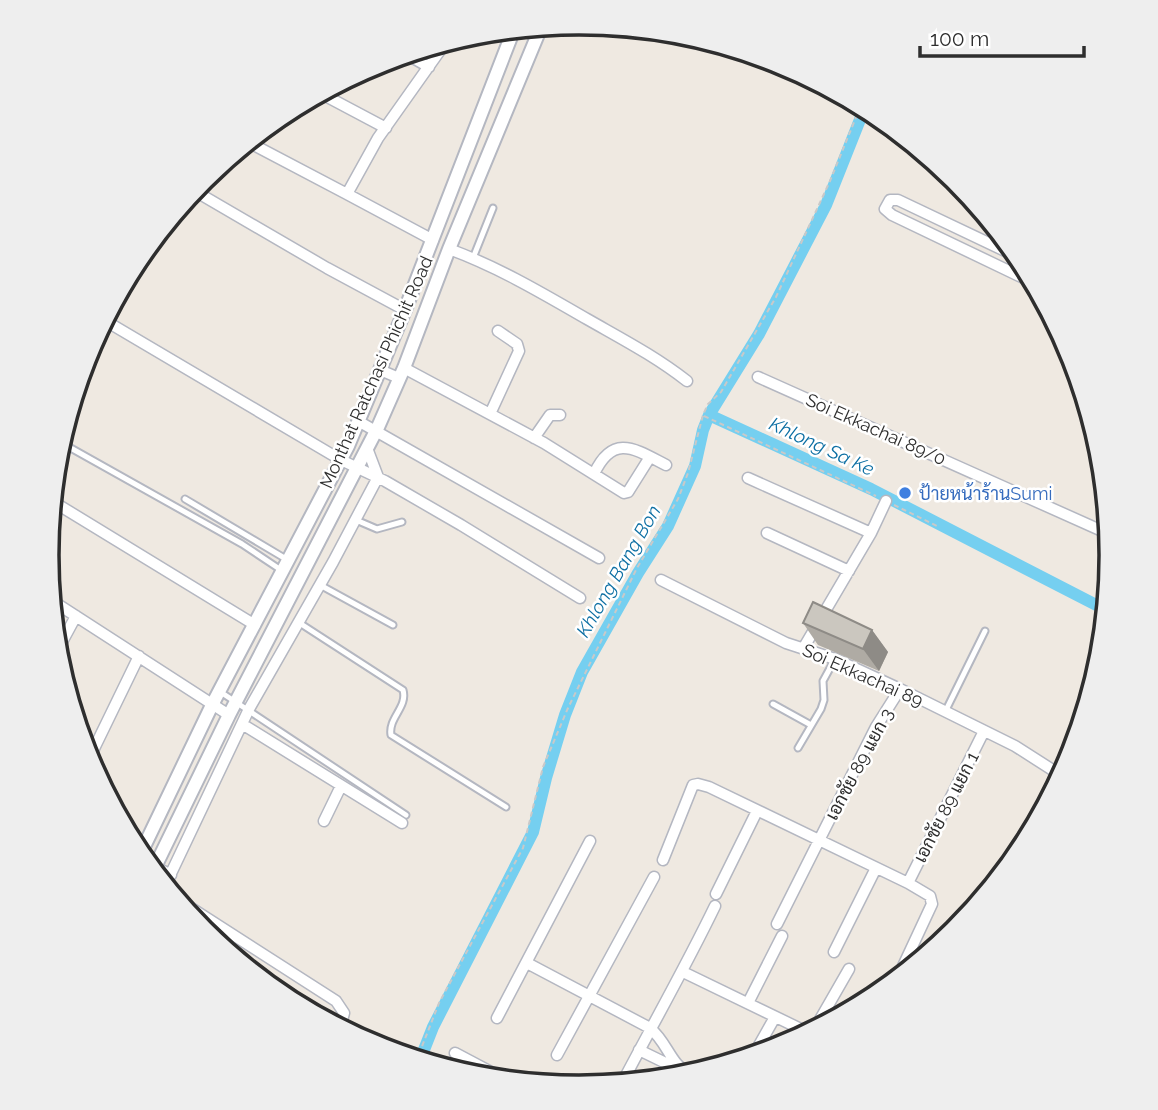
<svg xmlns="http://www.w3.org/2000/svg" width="1158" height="1110" font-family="Raleway,Sarabun,sans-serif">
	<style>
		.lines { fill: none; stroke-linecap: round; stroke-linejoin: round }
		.canal { stroke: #75cff0; stroke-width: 12 }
		.service-casing { stroke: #b4b7c1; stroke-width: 9 }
		.minor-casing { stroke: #b4b7c1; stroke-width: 13 }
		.tertiary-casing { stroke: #b4b7c1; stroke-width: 16 }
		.path { stroke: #c9c9c9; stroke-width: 2; stroke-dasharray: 5 3.5; stroke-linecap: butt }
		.service { stroke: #fff; stroke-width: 5 }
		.minor { stroke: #fff; stroke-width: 10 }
		.tertiary { stroke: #fff; stroke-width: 12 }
		.wall { fill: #afaba4 }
		.shaded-wall { fill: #8e8b86 }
		.building { fill: #cbc7bf; stroke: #8e8b86; stroke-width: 2 }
		.shop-dot { fill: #3f7fe0; stroke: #fff; stroke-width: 2.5 }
		.labels { text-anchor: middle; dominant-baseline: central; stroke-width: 5; stroke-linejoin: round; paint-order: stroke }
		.street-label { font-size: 18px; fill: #2e2e2e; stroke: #fff }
		.shop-label { font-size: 18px; fill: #366cbe; stroke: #fff; text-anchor: start }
		.water-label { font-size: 19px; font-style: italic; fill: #0d6fa3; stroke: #fff }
		.rim { fill: none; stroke: #2e2e2e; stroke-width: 3.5 }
	</style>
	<rect width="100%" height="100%" fill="#efe9e1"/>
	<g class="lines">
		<path class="canal" d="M709,415l162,74 235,121
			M420,1060l13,-33 100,-195 13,-54 19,-63 17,-43 56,-99 30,-47 27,-60 8,-36 6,-15 50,-81 67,-129 39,-98"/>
		<g class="service-casing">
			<path id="service" d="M473,258l20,-50
				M60,442l182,102 39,26
				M185,499l101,60
				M356,520l21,9 25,-7
				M320,585l73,40
				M298,622l105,68c5,17 -15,28 -12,45l115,72
				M219,691l187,124
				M773,704l38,21
				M945,712l40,-81
				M798,748l23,-39 3,-9 -1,-19 12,-22
				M969,913h1"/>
		</g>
		<g class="minor-casing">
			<path id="minor" d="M406,54l23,13
				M320,93l66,35
				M248,142l99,52
				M193,190l134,78 78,42
				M433,240l-86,-46 31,-56 68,-96
				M449,249c49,18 93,44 138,70 35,20 68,37 100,62
				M1020,258l-122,-58h-8l-5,9 7,6 142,68
				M104,320l237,140 44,21 76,44 119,73
				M404,368l140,75 80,50 4,-1 22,-35
				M380,370l19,8
				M758,377l351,157
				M490,414l29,-63 -2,-7 -19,-13
				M358,421l241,137
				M534,438l16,-23h10
				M594,474c19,-41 41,-25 72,-9
				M748,478l123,55
				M52,501l203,124
				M767,533l82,38
				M661,580l125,63 49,16 65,30 115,57 47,30
				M51,600l178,115
				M804,647l67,-114 15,-32
				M56,653l20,-37
				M242,724l160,99
				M88,761l51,-105
				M324,821l17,-35
				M663,860l30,-75 5,-1 11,3 199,96 22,13 2,8 -35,75
				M146,862l25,13
				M908,883l76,-152
				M165,886l84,-177 84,-147 45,-85 -11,-29
				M716,894l41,-83
				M174,897l162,104 8,12 -4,15
				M777,924l99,-197 24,-38
				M834,952l42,-84
				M527,963l123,65c18,15 20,37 41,47
				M683,972l126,61
				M748,1003l34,-67
				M497,1018l93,-177
				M814,1030l35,-61
				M639,1050l39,19
				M455,1053l51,27
				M557,1055l97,-178
				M753,1056l22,-39
				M622,1083c31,-59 64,-117 93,-177"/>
		</g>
		<g class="tertiary-casing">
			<path id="tertiary" d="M140,855l72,-150 136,-259 57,-136 109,-281
				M153,871l76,-156 149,-288 26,-59 45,-119 92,-222"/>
		</g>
		<path class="path" d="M704,416l172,80
			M894,505l45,22
			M419,1054l20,-51 84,-155 20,-81 25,-59 69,-140 41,-69 10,-26 15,-58 5,-11 13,-12 55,-95 54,-116 31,-76"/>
		<use href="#service" class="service"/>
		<use href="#minor" class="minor"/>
		<use href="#tertiary" class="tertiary"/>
	</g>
	<path class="wall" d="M803,623l69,7 16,22 -9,19 -61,-26z"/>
	<path class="shaded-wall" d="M872,630l16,22 -9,19 -16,-22z"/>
	<path class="building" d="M813,602l59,28 -9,19 -60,-26z"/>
	<circle class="shop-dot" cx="905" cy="493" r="7"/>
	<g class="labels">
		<g class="street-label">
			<text transform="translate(376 372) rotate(-66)">Monthat Ratchasi Phichit Road</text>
			<text transform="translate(876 429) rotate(24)">Soi Ekkachai 89/0</text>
			<text transform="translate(863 675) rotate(24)">Soi Ekkachai 89</text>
			<text transform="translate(859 764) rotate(-62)">เอกชัย 89 แยก 3</text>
			<text transform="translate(946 807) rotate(-63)">เอกชัย 89 แยก 1</text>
		</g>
		<g class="shop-label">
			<text x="919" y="493">ป้ายหน้าร้านSumi</text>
		</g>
		<g class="water-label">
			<text transform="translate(822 446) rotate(25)">Khlong Sa Ke</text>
			<text transform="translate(618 571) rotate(-60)">Khlong Bang Bon</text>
		</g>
	</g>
	<path d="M0 0H1158V1110H0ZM59 555a520 520 0 1 1 1040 0a520 520 0 1 1-1040 0Z" fill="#eee" fill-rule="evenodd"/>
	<path class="rim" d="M59 555a520 520 0 1 1 1040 0a520 520 0 1 1-1040 0Z"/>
	<path d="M920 46v10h164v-10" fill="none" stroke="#2e2e2e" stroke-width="3.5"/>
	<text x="930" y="46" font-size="21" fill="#2e2e2e" stroke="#ffffff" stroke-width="5" paint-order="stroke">100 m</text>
</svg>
